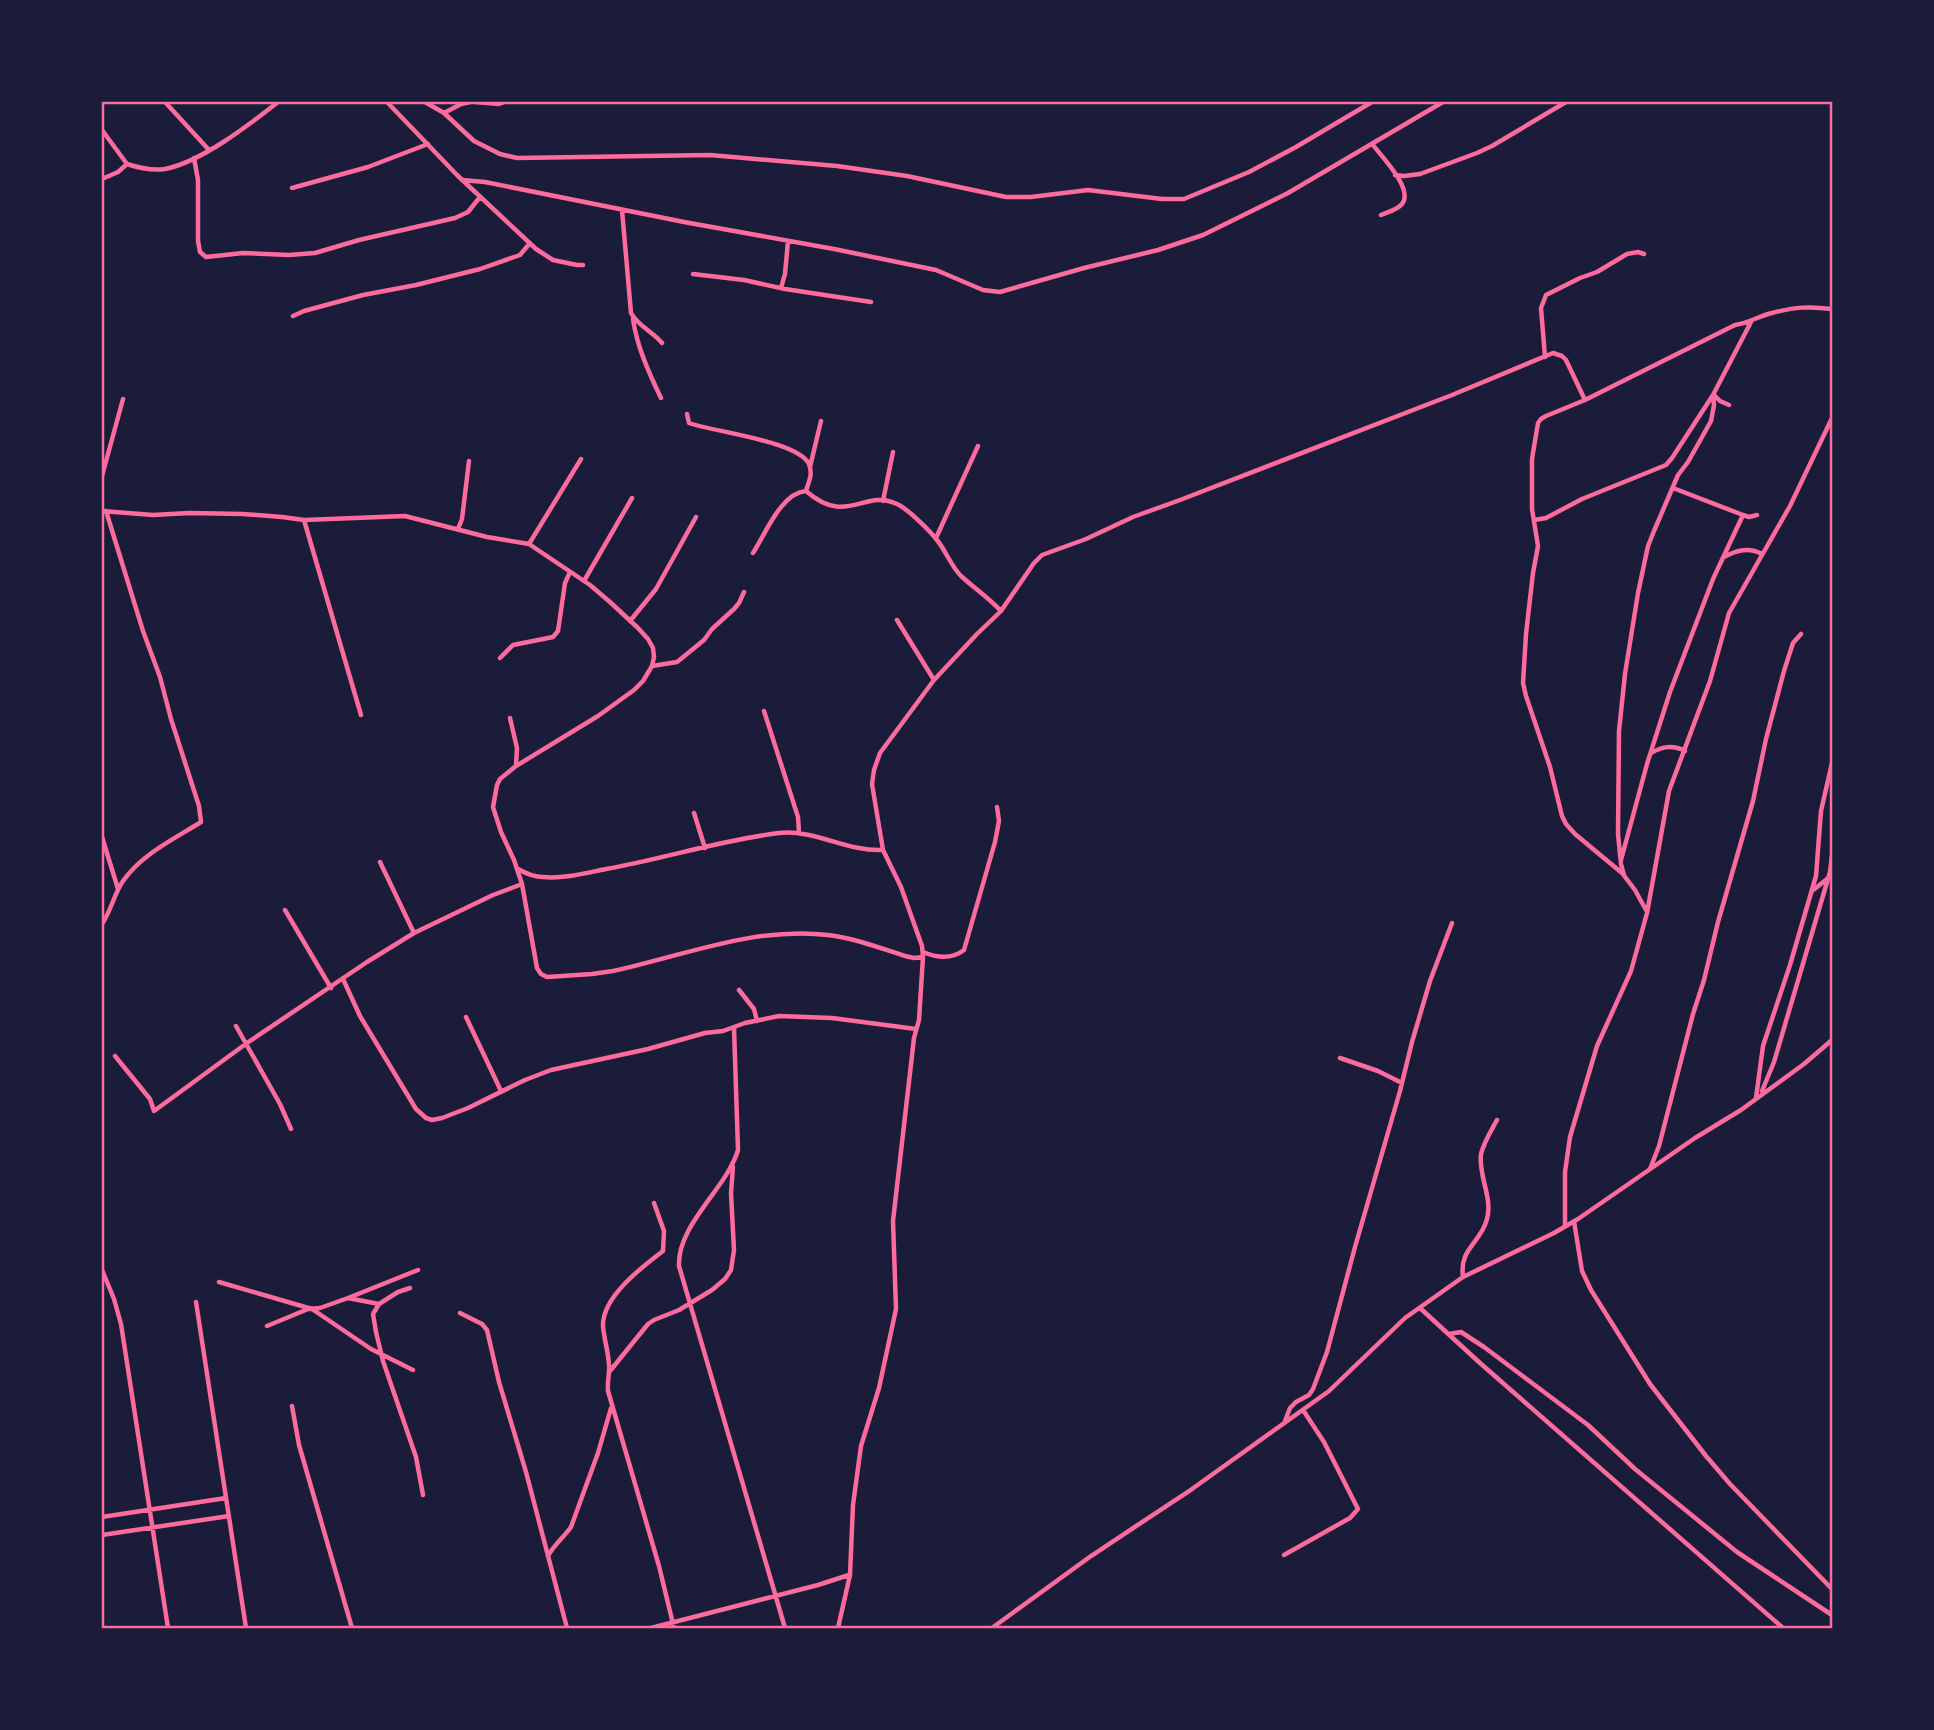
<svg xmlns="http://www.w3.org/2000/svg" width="1934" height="1730" font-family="'PT Sans',sans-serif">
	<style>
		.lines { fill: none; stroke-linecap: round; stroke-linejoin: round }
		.minor { stroke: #ff6b9d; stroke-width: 4.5 }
		.neatline { fill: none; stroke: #ff6b9d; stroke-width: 2.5 }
	</style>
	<rect width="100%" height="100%" fill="#1b1b3a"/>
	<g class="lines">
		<path class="minor" d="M165,102l44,48
			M387,102l70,73 79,74 17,11 24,5h6
			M425,102l19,11 30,28 26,13 17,4 193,-3 127,11 70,10 99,21h25l57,-7 74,9h22l65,-27 47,-25 76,-45
			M476,102l23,2 5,-2
			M444,113l17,-9 9,-2
			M102,130l25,34c12,4 25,7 38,5 36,-7 84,-44 113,-67
			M1373,145c9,12 41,44 29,59 -5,6 -14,8 -21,11
			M194,158l4,22v61l2,11 6,5 37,-4 46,2 26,-2 44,-13 96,-22 13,-6 12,-15
			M1395,175l9,1 16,-2 57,-21 15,-7 74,-44
			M102,179l16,-7 9,-8
			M462,180l23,2 199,40 150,27 102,21 47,20 17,2 84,-24 74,-18 45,-15 85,-42 155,-91
			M292,188l76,-21 60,-23
			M622,210l9,103c7,13 22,19 31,30
			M693,274l51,6 41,9 86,13
			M781,288l4,-14 3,-33
			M293,316l11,-5 59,-16 53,-10 64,-16 40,-14 10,-12
			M633,319c4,28 16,54 28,79
			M1545,357l-4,-49 5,-13 34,-17 17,-6 30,-18 11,-2 6,2
			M1714,395l6,6 9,4
			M687,414l2,9c25,9 109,18 120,41 4,11 0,16 -3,27
			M810,467l11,-46
			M102,476l21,-77
			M1673,488l70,27 6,2 8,-2
			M883,501l10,-49
			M102,511l51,4 36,-2 54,1 39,3 22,3 101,-4 82,21 42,7 61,41 20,17 28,26 10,11 5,9 1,9 -2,9 -9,15 -9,9 -36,26 -82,50 -16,13 -3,6 -4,22 8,25 13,28 8,24 15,84 4,6 6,3 45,-3 21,-3c70,-15 142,-45 215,-36 26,3 52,13 77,21l9,2 9,-1
			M304,520l57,195
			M1534,520l12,-2 36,-19 84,-34 6,-7 41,-63 38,-73
			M458,529l4,-10 7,-58
			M936,538l42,-92
			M529,544l52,-85
			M753,553c13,-20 28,-60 53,-62 41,36 58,-3 91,13 11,5 32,26 40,36 9,11 14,26 24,36 13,12 28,22 40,35
			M1724,557c13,-7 25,-10 38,-3
			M584,581l48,-83
			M897,620l37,60
			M630,621l26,-32 40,-72
			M500,658l13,-13 40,-8 5,-6 7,-48 5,-11
			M652,666l25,-4 5,-4 22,-18 8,-11 22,-20 5,-6 5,-11
			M764,711l34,106 1,15
			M510,718l7,30 -1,17
			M1651,753c12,-7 22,-8 34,-2
			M694,813l11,35
			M102,837l16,52
			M1621,860l26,-96 23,-72 43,-113 30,-64
			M380,862l34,71
			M518,869c7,4 16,8 25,8 21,2 43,-4 63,-8 58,-10 114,-29 173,-36 36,-4 68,19 104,17
			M1624,875l-3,-11 -3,-30 1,-103 6,-57 13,-81 10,-47 6,-15 24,-56 10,-13 23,-41 3,-16 -1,-10
			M1812,891l15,-12
			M285,910l46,78
			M1646,910l-11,-20 -13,-17 -47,-39 -9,-10 -4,-8 -12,-49 -24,-71 -3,-13 3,-49 7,-61 5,-27 -6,-37v-50l6,-36 3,-4 5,-3 39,-16 150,-75c14,-2 24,-9 37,-12 23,-6 37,-7 60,-4
			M102,924c9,-13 12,-30 21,-43 19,-27 51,-42 78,-59l-2,-16 -28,-87 -11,-42 -17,-46 -37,-120
			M923,952c14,6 28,8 41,-2l31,-108 4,-21 -2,-14
			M343,979l17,37 56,93 10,9 6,2 10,-2 26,-10 57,-28 26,-10 97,-21 57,-16 18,-2 22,-8 34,-7 53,2 84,11
			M739,990l15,19 3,12
			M466,1017l35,74
			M236,1026l44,78 11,25
			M734,1028l4,122c-11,38 -61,75 -59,116l106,362
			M115,1056l35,43 4,12 93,-68 120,-81 47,-29 79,-38 29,-11
			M1340,1058l38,13 24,12
			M1762,1091l12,-29 56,-190 2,-17
			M1756,1098l7,-52 27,-81 26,-89 5,-65 11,-48
			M1650,1169l9,-23 34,-132 11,-34 14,-58 35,-121 13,-62 18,-68 9,-28 8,-9
			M654,1203l10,28 -1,20c-21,16 -61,46 -60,75 1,12 5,25 6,38 1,9 -2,17 -1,27l51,175 15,62
			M1574,1221l8,50 9,19 59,94 56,72 24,28 102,105
			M1565,1225v-53l5,-35 27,-91 34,-75 16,-58 22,-122 41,-110 19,-68 61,-107 42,-88
			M102,1270l12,29 7,25 47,304
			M1463,1277c-4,-29 18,-34 24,-58 6,-21 -9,-44 -6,-65 3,-12 10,-23 16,-34
			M219,1282l93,27 59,40 42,21
			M348,1298l31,6 -6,10 3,18 7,29 33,96 7,38
			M196,1302l50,326
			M379,1304l19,-12 12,-4
			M1420,1308l60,55 303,265
			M460,1313l22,11 5,6 12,52 27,90 41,156
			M267,1326l41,-17 12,-1 28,-10 70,-28
			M1449,1334l12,-2 23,15 104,78 47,44 102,83 95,63
			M610,1371l38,-47 6,-4 25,-10 33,-20 13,-11 6,-9 3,-20 -3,-57 2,-26
			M292,1406l7,39 53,183
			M1285,1421l5,-13 6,-6 13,-7 4,-6 14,-37 28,-105 45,-156 12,-49 18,-61 22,-58
			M102,1517l124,-19
			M102,1535l127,-19
			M1284,1555l66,-37 8,-9 -34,-67 -21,-32
			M548,1556c6,-11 16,-19 23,-29l27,-74 13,-45
			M651,1628l167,-43 31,-10
			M838,1628l12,-53 3,-70 8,-59 18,-58 17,-79 -3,-88 21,-183 5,-18 4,-63 -1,-11 -21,-59 -18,-37 -11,-66 2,-14 6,-17 54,-73 43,-46 24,-23 33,-48 8,-8 44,-16 47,-22 47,-17 272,-105 101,-42 9,3 4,4 19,40
			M992,1628l99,-72 101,-67 137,-98 76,-73 58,-41 91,-44 24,-14 117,-81 46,-28 63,-46 28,-24"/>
	</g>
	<rect width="1934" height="1730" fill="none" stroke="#1b1b3a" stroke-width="206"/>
	<rect x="103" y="103" width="1728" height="1524" class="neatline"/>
</svg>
